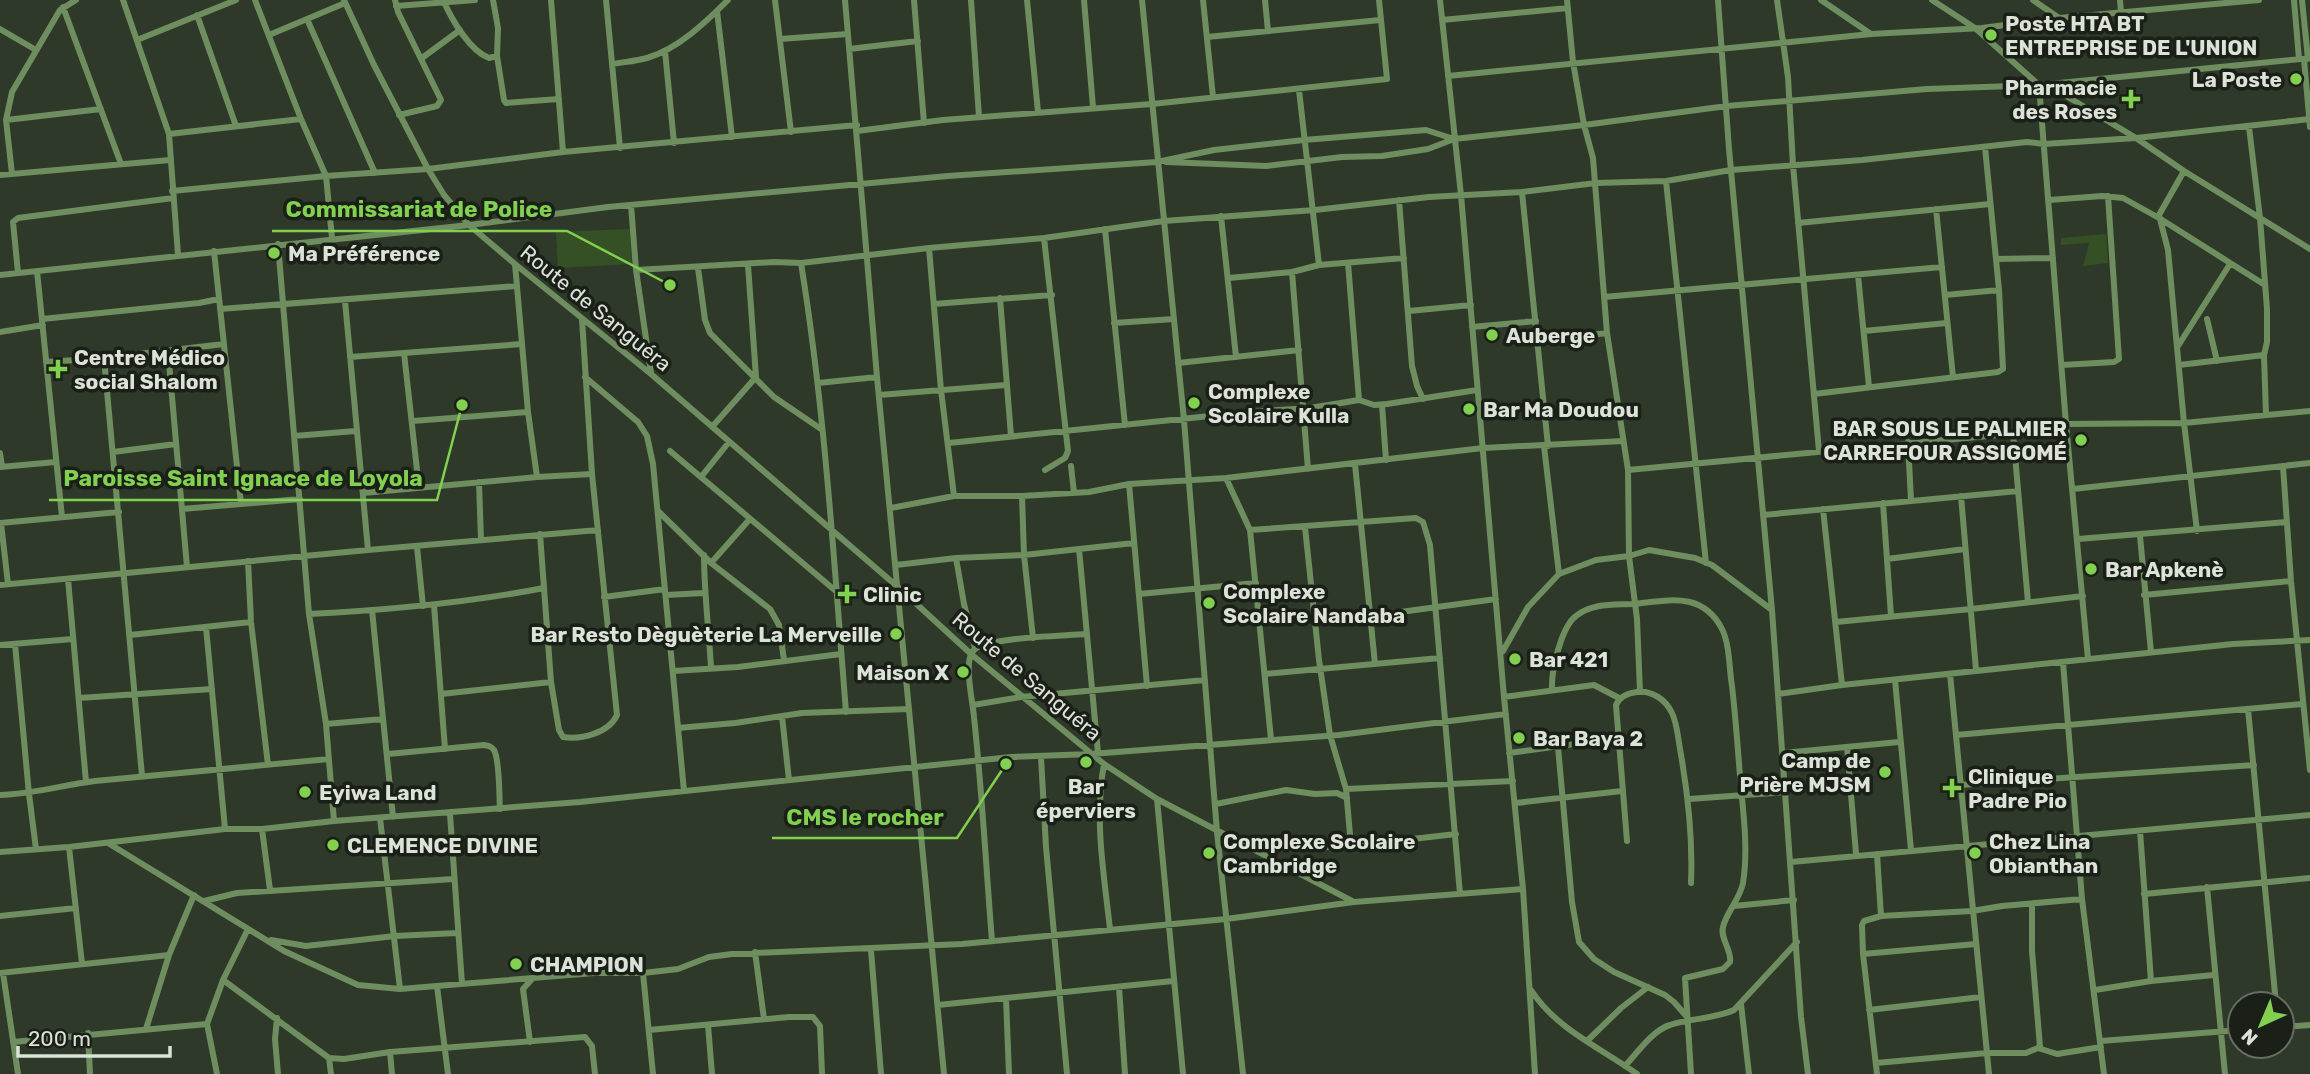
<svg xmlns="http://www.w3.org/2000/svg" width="2310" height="1074" font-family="Rubik,sans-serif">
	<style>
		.green { fill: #345024 }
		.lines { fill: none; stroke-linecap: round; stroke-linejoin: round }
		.minor { stroke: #6f8e5f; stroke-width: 6 }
		.poi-dot { fill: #81d050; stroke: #1a1f17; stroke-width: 2.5 }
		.labels { text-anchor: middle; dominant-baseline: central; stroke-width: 7; stroke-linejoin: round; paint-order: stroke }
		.poi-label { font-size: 21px; font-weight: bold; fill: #dbe2d8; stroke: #1a1f17; text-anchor: start }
		.street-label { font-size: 21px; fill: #dbe2d8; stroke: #1a1f17 }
		.leader { fill: none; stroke: #81d050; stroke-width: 2.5 }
		.callout-dot { fill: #81d050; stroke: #1a1f17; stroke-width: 2.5 }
		.callout-label { font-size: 23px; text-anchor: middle; font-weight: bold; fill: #81d050; stroke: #1a1f17; stroke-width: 7; stroke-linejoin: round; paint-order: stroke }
	</style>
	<rect width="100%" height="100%" fill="#2e3929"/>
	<path class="green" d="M630,229l2,35 -74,4 -2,-36z
		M2106,234l2,29 -25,3 6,-23 -28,2v-7z"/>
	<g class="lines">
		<path class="minor" d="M123,0l46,134 9,121
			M255,0l46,119 25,57 6,62
			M344,0l30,65 54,104 16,26 25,30 46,39 136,110 248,214 72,66 133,110 53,35 195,102
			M395,0l3,12 43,88 -4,6 -38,9
			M493,0l5,28 -1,28 7,44 2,3 53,-4
			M551,0l12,152
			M606,0l14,148
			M775,0l16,132
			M845,0l32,377 67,697
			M914,0l10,123
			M971,0l8,117
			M1027,0l11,112
			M1084,0l9,107
			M1142,0l42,420 33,412 26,242
			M1203,0l10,97
			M1265,0l3,31
			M1440,0l21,195 43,502 19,192 12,185
			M1567,0l6,62 11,63 9,33 14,175 21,137 1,86 8,63 3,73
			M1718,0l11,149 43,461
			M1777,0l11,77 5,88 26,286
			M1821,0l50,34
			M1932,0l43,28 64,57 24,9 73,44 48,33 126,78
			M2033,0l26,18
			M2120,0l1,12
			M2294,0l5,59
			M2302,0l6,59
			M444,2c8,18 26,49 45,56l8,-2
			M396,6l79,-6
			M63,7l58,157
			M717,11l15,126
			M197,15l39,111
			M307,19l68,154
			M1442,20l126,-12
			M0,29l36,21
			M269,35l76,-32
			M1207,37l173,-17
			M780,39l68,-5
			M137,40l99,-40
			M849,49l69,-8
			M665,51l9,92
			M422,58l38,-28
			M2304,59l6,68
			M613,64c11,-2 23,-3 34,-6 31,-9 59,-36 81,-58
			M1448,76l423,-42 111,-6 77,-10 200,-18
			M2039,85l27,339 22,235
			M1299,90l20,175
			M6,120l95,-11
			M2249,127l11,91 7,91v33l-3,13 2,60
			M857,131l86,-11 209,-16 235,-25 -8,-79
			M169,134l132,-15
			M1166,162l100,4 76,-9 40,-1 46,-7 26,-10 130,-14 143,-19 200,-17 112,-4 271,-27
			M2184,171l-25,44 9,35 16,173 13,108
			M12,174l-6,-54 6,-28 48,-82 16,-10
			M0,175l170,-15
			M1666,181l40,382
			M172,191l154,-15 102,-7 135,-17 294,-27
			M1522,192l26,254
			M1399,200l13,166 5,20 6,13
			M2049,200l53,-4 21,2 36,20 106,67
			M631,205l5,65 15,103
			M1936,209l17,168
			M1221,216l15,141
			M1798,223l192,-19
			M1105,229l20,196
			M1044,238l24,213 -3,7 -20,12
			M278,244l31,370 17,110 8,97
			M929,248l12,142 13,106
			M214,251l27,253
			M1996,259l57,-1
			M801,263c24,148 33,299 45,449
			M1348,263l11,137
			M515,264l13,148 9,65
			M698,268l7,52 5,13 64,64 47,32
			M636,270l138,-8 27,1 128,-15 115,-10 120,-17 151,-11 114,-13 93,-5 74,-9 70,-2 65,-11 131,-10 165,-18 17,2 92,-6 174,-19
			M37,271l25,246
			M1292,272l16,197
			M18,273l-5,-51 5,-4 155,-20
			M0,275l469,-50 139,-18 340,-31 209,-14 57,-12 90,-10 122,-10 28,9
			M1858,275l11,112
			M1229,278l63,-6 27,-7 85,-7
			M1945,295l54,-5
			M1604,297l338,-30
			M1000,298l11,138
			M934,304l118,-9
			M220,309l297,-23
			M1409,311l62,-6
			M42,319l157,-16 20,-4
			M2207,319l10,42
			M1114,323l60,-4
			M1472,327l64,-6
			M1864,331l83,-8
			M0,332l43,-7
			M1538,341l69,-8
			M2178,346l52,-82
			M168,351l19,216
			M404,353l15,135
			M350,357l172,-13
			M104,358l38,418
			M46,362l58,-4 120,-14
			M1178,363l121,-13
			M2062,365l52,-3 5,-3 -11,-163
			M2179,365l85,-10
			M585,377l53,45 9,14 6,28 31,327
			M818,383l59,-6
			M1814,394l184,-22 5,-3 -4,-79 -14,-143
			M879,395l127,-10
			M1382,405l4,55
			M413,421l115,-9
			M712,427l44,-50 -8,-112
			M2013,433l15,169
			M294,436l62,-5
			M1908,442l3,59
			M949,443l300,-31 61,-4 49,-8 15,5 13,-1 90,-14
			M1544,446l15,128
			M670,451l167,141
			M113,452l63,-8
			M0,453l2,14
			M1355,464l20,200
			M1071,466l3,27
			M2283,466l8,115 19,189
			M0,467l56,-5
			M1628,470l381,-36 57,-10 118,-1 126,-12
			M701,477l28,-35
			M1226,478l24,52 21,209
			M479,482l2,58
			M1129,484l18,202
			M2073,489l237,-26
			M363,493l174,-16 55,-3
			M1022,496l2,59 9,83
			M1961,496l15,174
			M1883,503l8,113
			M891,508l63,-12h68l67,-4 40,-8 97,-6 257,-30 140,-7
			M182,509l118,-10
			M1823,509l19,176
			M658,511l53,52 59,46 9,16 5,35
			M1763,515l255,-24
			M0,523l119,-11
			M1,523l7,61
			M1305,527l14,133 11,75 16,54 5,57
			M1250,530l166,-12 7,4 7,23 30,349
			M540,534l11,148 8,48 4,7c18,3 46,-4 54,-22l-25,-241 -10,-155
			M2140,536l11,116
			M2078,539l209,-17
			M417,547l6,59
			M1079,549l19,204
			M368,550l230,-20
			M704,555c0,38 5,75 7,113
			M956,558l8,46 11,44
			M1887,559l78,-10
			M248,561l3,61 17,143
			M711,563l38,-43
			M896,565l60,-7 68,-3 110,-12
			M68,579l18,203
			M0,585l368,-35 -23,-249
			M1139,594l117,-11
			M666,595l38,-2
			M2144,595l147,-14
			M604,597l61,-8
			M434,605l11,144
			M372,610l21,207
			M309,614c80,-4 157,-11 235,-26
			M1371,616l125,-17
			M1836,622l135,-13 112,-13
			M206,627l19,202
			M130,635l121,-13
			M15,644l14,150 7,55
			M0,645l73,-6
			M1503,651l25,-44 31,-33 37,-14 33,-4 20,-6 46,8 17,7 60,45 29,407 7,57
			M2063,662l19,237 22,175
			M673,671l65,-4 103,-13
			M1265,674l175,-16
			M1950,674l39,400
			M1895,680l16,170
			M1552,690c-1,-18 9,-63 24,-74 16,-13 37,-11 56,-12 34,-3 70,-14 90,25 8,16 7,40 10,57 4,34 6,68 9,101 3,32 7,65 2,96 -3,16 -16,28 -20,44 -3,12 9,23 7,35l-7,7 -38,9 6,96
			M441,694l110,-12
			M1778,694l64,-9 391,-41 77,-4
			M1504,697l90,-12 25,13
			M79,698l133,-9
			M973,705l48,-8 184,-17
			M2248,709l28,295
			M782,716l7,64
			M326,724l57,-5
			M678,728l57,-5 67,-10 107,-4
			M1956,735l346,-31
			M1558,747l14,155 7,40 15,17 20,13 51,23 9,7 13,15
			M1847,747l9,107
			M1509,753l109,-15
			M1783,753l116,-11
			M388,754l96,-9c5,1 7,1 10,5 6,11 5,46 6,59
			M1041,757l5,90 21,227
			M1104,764c-10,55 0,111 6,165
			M1960,785l294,-20
			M1346,789l167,-8
			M0,795c33,-1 63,-10 95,-14 78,-8 156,-15 234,-22
			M1157,799l26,275
			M1689,799l97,-7
			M1516,803l106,-12
			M1216,804l70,-14 29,4 22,-1 10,5
			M450,814l12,170
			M380,818l20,171
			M262,829l8,61
			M2140,831l11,150
			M1627,841l-11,-136c4,-9 12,-12 21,-13 15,-2 29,8 35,21 5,10 6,25 8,36 8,45 13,88 11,134
			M108,843l176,108 74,34 42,4 194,-16h49l35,-4 31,-12 23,-3 230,-10 264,-25 128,-17 169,-13
			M69,847l13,117
			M1259,850l92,-4 105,-12
			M0,852l69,-5 156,-18h37l72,-8 246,-19 431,-45 80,-3 248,-19 167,-21
			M1877,854l4,62
			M1791,862l519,-47
			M2207,887l18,187
			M2144,894l166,-16
			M204,901l33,-8 217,-14
			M1734,906l60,-6
			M0,916l76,-8
			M271,940l35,6 89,-10 62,-3
			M992,941c-6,-75 -10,-150 -18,-224 -1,-15 -12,-59 1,-68 16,-12 89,-13 111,-15
			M871,950l10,124
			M755,952l9,67
			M1863,954l113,-10
			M0,973l169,-18 25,-60
			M3,973l15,101
			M643,973l10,101
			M223,980l106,78 15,1 46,-7 195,-15 7,9 3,28
			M437,986l11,88
			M1119,987l6,87
			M1531,990c25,39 70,58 106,84
			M2095,990l56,-9 63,-6
			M1006,998l3,76
			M1741,1004l8,70
			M938,1005l235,-24
			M1869,1010l112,-13
			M277,1018l-2,21 3,35
			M708,1025l4,49
			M2282,1027l28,-2
			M146,1029l23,-74
			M649,1030l140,-13h24l7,9 2,48
			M88,1033l2,41
			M1587,1041l34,-33 27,-21
			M2101,1041l139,-11
			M13,1042l194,-18
			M530,1042l-7,-53 10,-11
			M2038,1048l19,6 44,-7
			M390,1052l2,22
			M329,1058l2,16
			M1876,1063l111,-10h39l14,-6 -8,-96v-47
			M1625,1066c12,-13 28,-36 45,-41 21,-7 44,-6 64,-15l63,-68
			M217,1074l-10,-50 16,-44 25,-51
			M1877,1074l-14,-120 -1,-29 2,-4 17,-5 91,-5 30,-5 80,-7"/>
	</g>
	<g class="poi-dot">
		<circle cx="1991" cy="35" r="7"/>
		<circle cx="2296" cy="79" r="7"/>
		<path d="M2127.5 88.5h7v7h7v7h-7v7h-7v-7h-7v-7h7z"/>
		<circle cx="274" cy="253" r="7"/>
		<circle cx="1492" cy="335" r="7"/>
		<path d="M54.5 358.5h7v7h7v7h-7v7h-7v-7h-7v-7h7z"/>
		<circle cx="1194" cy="403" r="7"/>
		<circle cx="1469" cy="409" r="7"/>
		<circle cx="2081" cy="440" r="7"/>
		<circle cx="2091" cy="569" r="7"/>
		<path d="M843.5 583.5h7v7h7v7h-7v7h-7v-7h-7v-7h7z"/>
		<circle cx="1209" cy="603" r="7"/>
		<circle cx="896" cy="634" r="7"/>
		<circle cx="1515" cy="659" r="7"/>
		<circle cx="963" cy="672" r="7"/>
		<circle cx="1519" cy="738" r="7"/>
		<circle cx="1086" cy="762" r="7"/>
		<circle cx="1885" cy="772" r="7"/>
		<path d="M1948.5 777.5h7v7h7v7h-7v7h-7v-7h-7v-7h7z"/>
		<circle cx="305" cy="792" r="7"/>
		<circle cx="333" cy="845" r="7"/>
		<circle cx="1209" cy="853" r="7"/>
		<circle cx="1975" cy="853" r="7"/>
		<circle cx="516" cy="964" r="7"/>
	</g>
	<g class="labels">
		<g class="poi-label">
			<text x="2005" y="23">Poste HTA BT<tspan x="2005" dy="24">ENTREPRISE DE L'UNION</tspan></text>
			<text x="2282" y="79" text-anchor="end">La Poste</text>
			<text x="2117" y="87" text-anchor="end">Pharmacie<tspan x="2117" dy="24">des Roses</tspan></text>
			<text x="288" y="253">Ma Préférence</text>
			<text x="1506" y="335">Auberge</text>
			<text x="74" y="357">Centre Médico<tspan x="74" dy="24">social Shalom</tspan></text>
			<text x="1208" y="391">Complexe<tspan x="1208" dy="24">Scolaire Kulla</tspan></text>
			<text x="1483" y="409">Bar Ma Doudou</text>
			<text x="2067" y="428" text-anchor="end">BAR SOUS LE PALMIER<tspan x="2067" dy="24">CARREFOUR ASSIGOMÉ</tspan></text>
			<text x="2105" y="569">Bar Apkenè</text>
			<text x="1223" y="591">Complexe<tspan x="1223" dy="24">Scolaire Nandaba</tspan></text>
			<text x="863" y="594">Clinic</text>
			<text x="882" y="634" text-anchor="end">Bar Resto Dèguèterie La Merveille</text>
			<text x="1529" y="659">Bar 421</text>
			<text x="949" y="672" text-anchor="end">Maison X</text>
			<text x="1533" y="738">Bar Baya 2</text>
			<text x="1871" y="760" text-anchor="end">Camp de<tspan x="1871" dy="24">Prière MJSM</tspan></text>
			<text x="1968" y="776">Clinique<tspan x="1968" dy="24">Padre Pio</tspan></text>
			<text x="1086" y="786" text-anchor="middle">Bar<tspan x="1086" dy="24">éperviers</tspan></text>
			<text x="319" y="792">Eyiwa Land</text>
			<text x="1223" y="841">Complexe Scolaire<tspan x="1223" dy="24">Cambridge</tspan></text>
			<text x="1989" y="841">Chez Lina<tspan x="1989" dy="24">Obianthan</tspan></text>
			<text x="347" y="845">CLEMENCE DIVINE</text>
			<text x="530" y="964">CHAMPION</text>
		</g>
		<g class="street-label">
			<text transform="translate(596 308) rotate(39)">Route de Sanguéra</text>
			<text transform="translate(1027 676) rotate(40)">Route de Sanguéra</text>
		</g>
	</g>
	<path class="leader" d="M670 285L567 231H272M462 405L437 500H49M1006 764L957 838H772"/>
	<g class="callout-dot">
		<circle cx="670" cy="285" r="7"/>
		<circle cx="462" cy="405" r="7"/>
		<circle cx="1006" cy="764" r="7"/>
	</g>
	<g class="callout-label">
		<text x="419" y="217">Commissariat de Police</text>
		<text x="243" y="486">Paroisse Saint Ignace de Loyola</text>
		<text x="865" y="825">CMS le rocher</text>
	</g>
	<g transform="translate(2261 1025) rotate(224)"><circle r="33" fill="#1a1f17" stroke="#676d64" stroke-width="2"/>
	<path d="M0-5L12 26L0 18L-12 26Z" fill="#81d050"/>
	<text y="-10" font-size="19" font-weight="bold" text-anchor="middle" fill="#dbe2d8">N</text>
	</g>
	<path d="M18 1046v10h152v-10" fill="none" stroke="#dbe2d8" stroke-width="3.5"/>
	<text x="28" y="1046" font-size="21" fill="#dbe2d8" stroke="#1a1f17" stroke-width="5" paint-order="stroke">200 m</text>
</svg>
